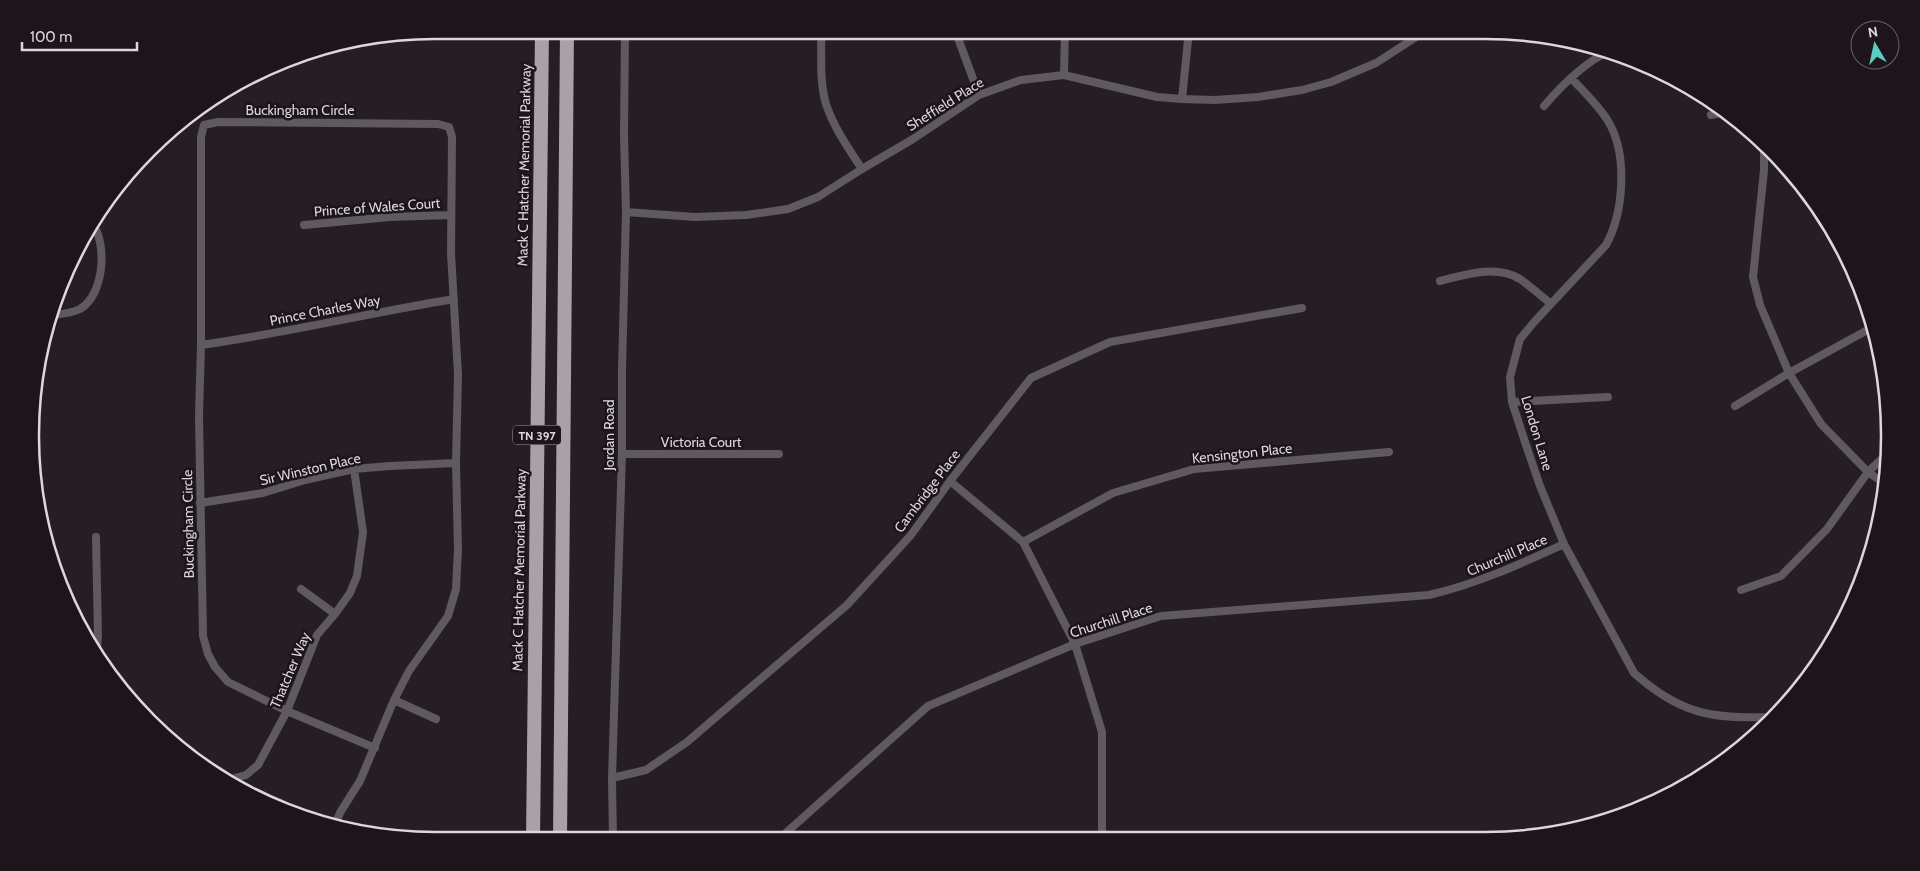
<svg xmlns="http://www.w3.org/2000/svg" width="1920" height="871" font-family="Cabin,sans-serif">
	<style>
		.green { fill: #43243d }
		.lines { fill: none; stroke-linecap: round; stroke-linejoin: round }
		.minor { stroke: #5f5a5e; stroke-width: 8 }
		.trunk { stroke: #aaa0a7; stroke-width: 14 }
		.labels { text-anchor: middle; dominant-baseline: central; stroke-width: 5; stroke-linejoin: round; paint-order: stroke }
		.shield { fill: #1d151b; stroke: #a39da1; stroke-width: 1 }
		.shield-label { font-size: 12px; font-weight: bold; fill: #ddd7db }
		.street-label { font-size: 14px; fill: #ddd7db; stroke: #1d151b }
		.rim { fill: none; stroke: #ddd7db; stroke-width: 2.5 }
	</style>
	<rect width="100%" height="100%" fill="#261e24"/>
	<path class="green" d="M407,837h42v4h-14z"/>
	<g class="lines">
		<path class="minor" d="M821,30c1,24 -2,51 5,74 8,24 22,44 36,65
			M955,30l24,65
			M1064,75l1,-45
			M1572,79c12,13 26,26 36,42 20,33 16,91 -2,124l-71,76 -15,18 -10,38 2,25 14,43 14,41 24,58 70,129c46,41 77,46 138,44
			M1182,99l7,-69
			M1544,106c18,-21 40,-43 65,-55
			M1711,115l15,-3
			M1764,143v27l-11,107 7,28 29,68 32,51 47,48 17,12
			M626,212l69,5 51,-2 42,-6 30,-12 44,-28 51,-30 66,-44 42,-15 43,-5 93,22 25,2 33,1 43,-3 44,-7 29,-8 45,-19 51,-33
			M304,225l86,-8 61,-2
			M1440,281c24,-6 56,-17 80,-2 10,7 20,16 30,24
			M53,315c9,-1 19,-2 27,-6 24,-14 28,-65 12,-86
			M201,345c85,-12 168,-32 253,-46
			M1512,402l96,-5
			M1735,406l54,-33 84,-46
			M622,454h157
			M950,481l73,61 52,102 27,88v107
			M200,503l63,-10 42,-13 49,-11 36,-3 66,-3
			M96,537l2,100 -2,16
			M1023,542l90,-49 81,-24 195,-17
			M301,589l34,25
			M1741,590l40,-14 46,-47 41,-57 20,-19
			M394,700l42,19
			M612,778l34,-8 41,-28 160,-137 64,-70 39,-54 81,-103 79,-36 192,-34
			M231,779l15,-4 12,-10 29,-54 30,-76 18,-21 15,-21 7,-17 6,-44 -9,-63
			M334,826l7,-15 19,-30 34,-81 15,-29 39,-55 8,-27 2,-40 -2,-86 2,-89 -7,-121 1,-116 -3,-10 -11,-3 -220,-2 -14,3 -3,12v208l-2,71 4,220 5,18 7,13 13,15 59,29 88,37
			M1054,839l48,-4
			M613,840l-1,-62 10,-324v-84l4,-158 -2,-77 1,-105
			M778,840l150,-134 147,-62 86,-28 268,-21c48,-11 91,-31 135,-51"/>
		<path class="trunk" d="M533,841l9,-811
			M560,841l7,-811"/>
	</g>
	<g class="labels">
		<rect class="shield" x="513" y="425.5" width="48" height="19" rx="4"/>
		<g class="shield-label">
			<text x="537" y="435">TN 397</text>
		</g>
		<g class="street-label">
			<text transform="translate(945 104) rotate(-32)">Sheffield Place</text>
			<text x="300" y="110">Buckingham Circle</text>
			<text transform="translate(524 165) rotate(-89)">Mack C Hatcher Memorial Parkway</text>
			<text transform="translate(377 207) rotate(-4)">Prince of Wales Court</text>
			<text transform="translate(325 310) rotate(-11)">Prince Charles Way</text>
			<text transform="translate(1537 433) rotate(73)">London Lane</text>
			<text transform="translate(609 435) rotate(-90)">Jordan Road</text>
			<text x="701" y="442">Victoria Court</text>
			<text transform="translate(1242 453) rotate(-6)">Kensington Place</text>
			<text transform="translate(310 469) rotate(-13)">Sir Winston Place</text>
			<text transform="translate(927 491) rotate(-53)">Cambridge Place</text>
			<text transform="translate(188 524) rotate(-91)">Buckingham Circle</text>
			<text transform="translate(1507 555) rotate(-23)">Churchill Place</text>
			<text transform="translate(519 570) rotate(-89)">Mack C Hatcher Memorial Parkway</text>
			<text transform="translate(1111 620) rotate(-18)">Churchill Place</text>
			<text transform="translate(290 670) rotate(-67)">Thatcher Way</text>
		</g>
	</g>
	<path d="M0 0H1920V871H0ZM435 39H1485A396 396 0 0 1 1881 435V436A396 396 0 0 1 1485 832H435A396 396 0 0 1 39 436V435A396 396 0 0 1 435 39Z" fill="#1d151b" fill-rule="evenodd"/>
	<path class="rim" d="M435 39H1485A396 396 0 0 1 1881 435V436A396 396 0 0 1 1485 832H435A396 396 0 0 1 39 436V435A396 396 0 0 1 435 39Z"/>
	<g transform="translate(1875 45) rotate(351)"><circle r="24" fill="#1d151b" stroke="#6a6368"/>
	<path d="M0-4L9 19L0 12L-9 19Z" fill="#58cec0"/>
	<text y="-8" font-size="14" font-weight="bold" text-anchor="middle" fill="#ddd7db">N</text>
	</g>
	<path d="M22 42v8h115v-8" fill="none" stroke="#ddd7db" stroke-width="2.5"/>
	<text x="30" y="42" font-size="15" fill="#ddd7db" stroke="#1d151b" stroke-width="4" paint-order="stroke">100 m</text>
</svg>
